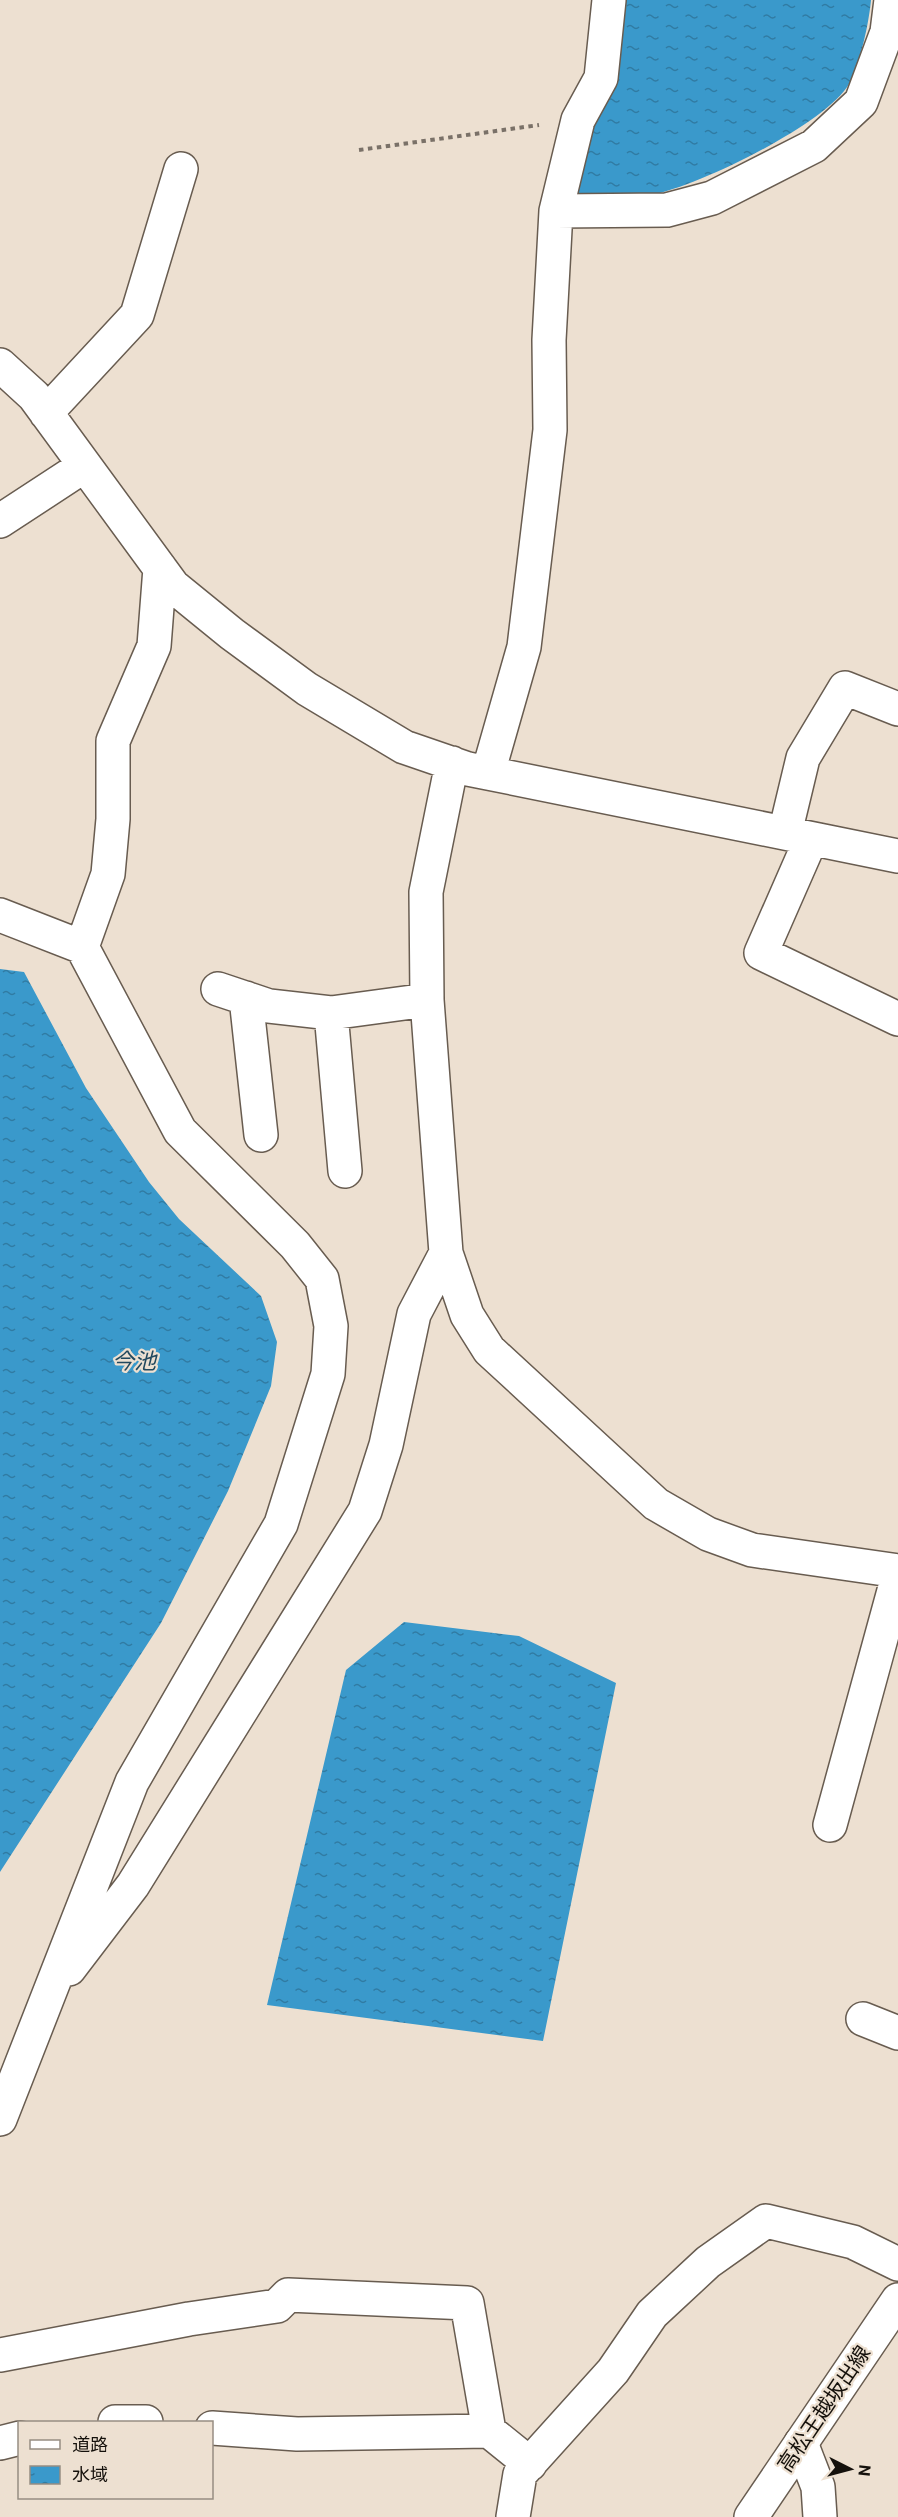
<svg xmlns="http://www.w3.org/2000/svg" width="898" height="2517" font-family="Roboto,'Noto Sans JP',sans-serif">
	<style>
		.water { fill: url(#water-ripples) }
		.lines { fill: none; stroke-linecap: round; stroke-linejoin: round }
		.minor-casing { stroke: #685c50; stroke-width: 36 }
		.primary-casing { stroke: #685c50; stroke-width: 36 }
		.path { stroke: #7a7168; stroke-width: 4; stroke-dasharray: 4.5 4.5; stroke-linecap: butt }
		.minor { stroke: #fff; stroke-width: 33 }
		.primary { stroke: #fff; stroke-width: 33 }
		.labels { text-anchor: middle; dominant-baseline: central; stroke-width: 4.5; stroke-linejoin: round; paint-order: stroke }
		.street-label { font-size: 21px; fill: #15110c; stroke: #ede0d1 }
		.water-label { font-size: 22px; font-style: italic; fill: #21485e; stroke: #ede0d1 }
	</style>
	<defs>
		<pattern id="water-ripples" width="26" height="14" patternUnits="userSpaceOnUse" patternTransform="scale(1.5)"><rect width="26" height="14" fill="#3a99cb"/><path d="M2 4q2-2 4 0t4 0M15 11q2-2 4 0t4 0" fill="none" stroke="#307ba3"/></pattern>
	</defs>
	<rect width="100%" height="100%" fill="#ede0d1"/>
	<path class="water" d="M622,0h249c-2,23 -11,64 -22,84 -23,40 -152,103 -198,111 -23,4 -50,-1 -73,-1l10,-72z
		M0,969l24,3 62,116 63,94 30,37 82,77 16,46 -6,44 -43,105 -67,132 -161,249z
		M404,1622l115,14 97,47 -73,358 -276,-36 79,-335z"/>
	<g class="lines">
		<g class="minor-casing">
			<path id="minor" d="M556,211l111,-1 45,-12 102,-52 47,-44 26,-70 4,-32
				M0,365l34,31 139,190 59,48 75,55 97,58 64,22 430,87
				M46,413l91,-98 44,-146
				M0,521l84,-55
				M452,763l-26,129 1,108 19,253 21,62 22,35 167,154 52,30 44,16 146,21
				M488,773l36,-126 26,-217 -1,-90 7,-129 22,-91 23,-42 8,-78
				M785,833l18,-75 42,-70 53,21
				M811,839l-50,114 137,66
				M0,915l82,32
				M218,989l51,17 62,7 96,-13
				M246,998l15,137
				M331,1013l14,158
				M830,1825l68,-249
				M69,1969l64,-84 232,-374 21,-66 28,-131 32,-61
				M863,2019l35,14
				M0,2119l132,-337 149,-258 47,-150 3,-48 -9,-47 -27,-34 -115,-114 -98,-184 26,-73 5,-55v-78l41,-95 6,-78
				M0,2355l189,-36 88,-13 11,-11 179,8 22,128
				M115,2422h31
				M212,2428l85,6 192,-3 41,33
				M0,2443l20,-5
				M801,2443l17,44 2,30
				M513,2517l7,-43 93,-103 39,-57 56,-52 58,-41 87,21 45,22"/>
		</g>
		<g class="primary-casing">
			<path id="primary" d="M751,2517l147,-217"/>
		</g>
		<path class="path" d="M359,150l180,-25"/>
		<use href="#minor" class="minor"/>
		<use href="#primary" class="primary"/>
	</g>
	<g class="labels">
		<g class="street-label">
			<text transform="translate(824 2409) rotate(-56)">高松王越坂出線</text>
		</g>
		<g class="water-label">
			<text x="134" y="1361">今池</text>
		</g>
	</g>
	<rect x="18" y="2421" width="195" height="78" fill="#ede0d1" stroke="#978d82" stroke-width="1.5"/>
	<rect x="30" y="2440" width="30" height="9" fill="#ffffff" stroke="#978d82" stroke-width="1.5"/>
	<text x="72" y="2451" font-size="18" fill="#15110c">道路</text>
	<rect x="30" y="2466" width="30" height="18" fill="url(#water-ripples)" stroke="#978d82" stroke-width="1.5"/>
	<text x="72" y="2481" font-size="18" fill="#15110c">水域</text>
	<g transform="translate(850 2469) rotate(96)" stroke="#ede0d1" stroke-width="4.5" paint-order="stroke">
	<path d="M0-4.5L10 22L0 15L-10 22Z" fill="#15110c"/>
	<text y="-9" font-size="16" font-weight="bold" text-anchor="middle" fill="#15110c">N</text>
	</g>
</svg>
